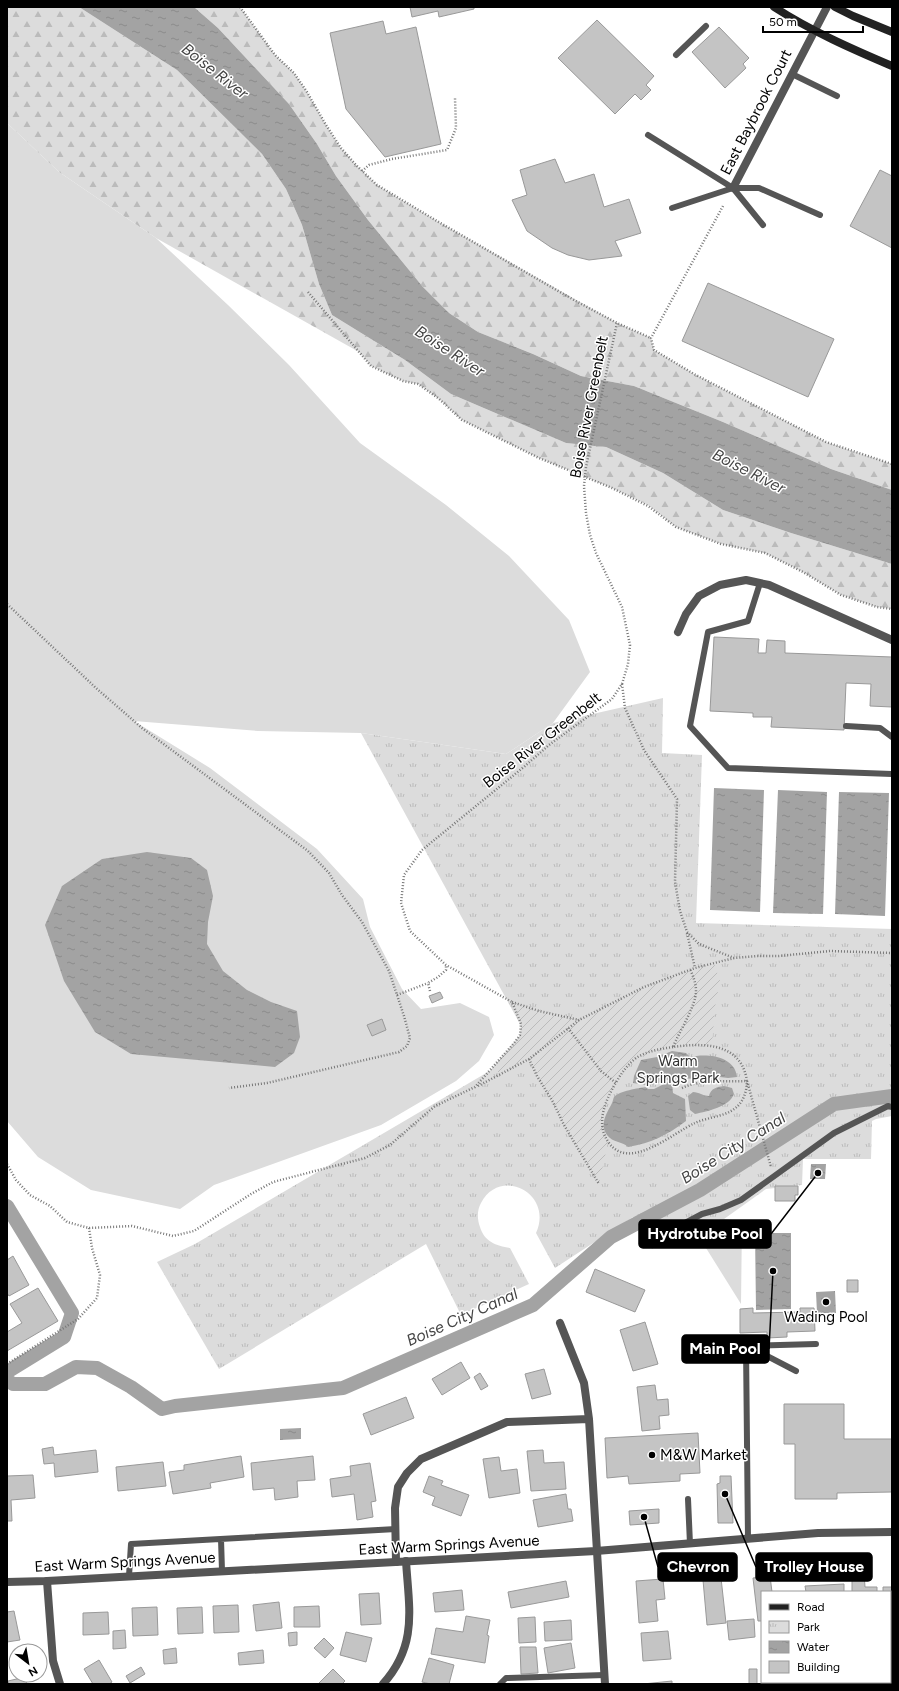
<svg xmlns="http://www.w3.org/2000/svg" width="899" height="1691" font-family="Figtree,sans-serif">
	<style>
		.grass { fill: #dcdcdc }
		.forest { fill: url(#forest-firs) }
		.park { fill: url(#park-tufts) }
		.garden { fill: url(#garden-furrows) }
		.water { fill: url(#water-ripples) }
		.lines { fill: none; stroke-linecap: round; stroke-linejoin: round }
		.canal { stroke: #a3a3a3; stroke-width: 14 }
		.building { fill: #c4c4c4; stroke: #999 }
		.path { stroke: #777; stroke-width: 2.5; stroke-dasharray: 1 2; stroke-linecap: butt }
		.service { stroke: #555; stroke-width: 6 }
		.minor { stroke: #555; stroke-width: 8 }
		.tertiary { stroke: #555; stroke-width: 8 }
		.secondary { stroke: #222; stroke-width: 8 }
		.poi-dot { fill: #000; stroke: #fff; stroke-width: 1.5 }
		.labels { text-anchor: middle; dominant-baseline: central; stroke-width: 3; stroke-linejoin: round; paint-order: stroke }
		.street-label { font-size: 15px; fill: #000; stroke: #fff }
		.park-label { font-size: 15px; fill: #333; stroke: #fff }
		.poi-label { font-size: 15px; fill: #000; stroke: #fff }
		.water-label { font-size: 16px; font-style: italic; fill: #444; stroke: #fff }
		.leader { fill: none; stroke: #000; stroke-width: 1.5 }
		.callout-dot { fill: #000; stroke: #fff; stroke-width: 1.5 }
		.callout { fill: #000; stroke: #000; stroke-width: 1.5 }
		.callout-label { font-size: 16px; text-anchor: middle; font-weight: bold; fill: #fff }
	</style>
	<defs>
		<pattern id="forest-firs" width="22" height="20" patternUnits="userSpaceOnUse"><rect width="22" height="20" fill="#dcdcdc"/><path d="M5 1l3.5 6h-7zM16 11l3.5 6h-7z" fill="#bbb"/></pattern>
		<pattern id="park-tufts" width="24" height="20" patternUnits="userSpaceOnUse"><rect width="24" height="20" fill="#dcdcdc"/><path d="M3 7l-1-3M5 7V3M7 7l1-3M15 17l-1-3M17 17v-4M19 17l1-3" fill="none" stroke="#bbb"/></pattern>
		<pattern id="garden-furrows" width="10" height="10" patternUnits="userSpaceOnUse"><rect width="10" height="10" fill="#dcdcdc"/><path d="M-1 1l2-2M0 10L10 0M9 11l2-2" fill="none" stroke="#bbb"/></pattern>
		<pattern id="water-ripples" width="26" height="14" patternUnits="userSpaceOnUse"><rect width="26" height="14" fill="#a3a3a3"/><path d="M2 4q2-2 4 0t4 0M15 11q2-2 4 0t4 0" fill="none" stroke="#8b8b8b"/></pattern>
	</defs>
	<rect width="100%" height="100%" fill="#fff"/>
	<path class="grass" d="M7,123l52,49 97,66 72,67 61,60 71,78 86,62 63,51 60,64 21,52 -37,51 -47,31 -145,-21 -103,-2 -124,-10 76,47 107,81 46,50 7,28 32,62 19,20 39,-6 29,14 5,18 -15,26 -23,20 -75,44 -167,60 -34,24 -89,-19 -53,-33 -31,-36z
		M724,1219l18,2 -1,83 -50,-80 5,-3z"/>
	<path class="forest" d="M7,7h72l98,63 85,84 24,35 16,36 17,59 13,31 73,45 46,34 115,49 40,4 57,26 60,37 68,23 101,31v45l-15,-2 -36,-12 -38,-23 -38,-19 -44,-9 -45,-17 -28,-22 -36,-17 -73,-30 -77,-38 -24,-22 -20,-14 -15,-3 -32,-15 -12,-14 -203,-114 -97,-66 -52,-49z
		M194,7h46l35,48 19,18 13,19 19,33 15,23 15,17 21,20 60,36 180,102 34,15 3,12 40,24 132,68 66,22v26l-61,-21 -108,-47 -89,-36 -53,-10 -48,-22 -55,-22 -29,-19 -26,-26 -55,-67 -32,-44 -19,-32 -28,-40 -71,-76z"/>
	<path class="park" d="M663,698l-1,55 40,2 -6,168 196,6v187l-16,3 -4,2 -1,38h-68l-1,26 -36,4 -42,30 -28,2 -44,28 -19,-32 -78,51 -19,-35c18,-40 -36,-67 -55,-30 -4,7 -4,16 -1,24 4,14 16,19 30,21l19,36 -68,31 -35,-71 -207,125 -62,-107 38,-18 337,-198 -171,-313 145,21 47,-31z"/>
	<path class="garden" d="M714,963l6,18 -5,26 -3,39 -39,1 -36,11 -16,15 -12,21 -7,21 6,27 -9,42 -70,-124 -23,12h-17l31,-37 1,-11 -9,-22 67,18 65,-33z"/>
	<path class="water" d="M79,7h115l24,21 71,76 28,40 19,32 32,44 55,67 26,26 29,19 55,22 48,22 53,10 89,36 108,47 61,21v74l-101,-31 -68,-23 -60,-37 -57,-26 -40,-4 -115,-49 -46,-34 -73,-45 -13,-31 -17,-59 -16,-36 -24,-35 -85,-84z
		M714,788l50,2 -4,122 -50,-2z
		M778,790l49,2 -4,122 -50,-1z
		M839,792l50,1 -4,123 -50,-2z
		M147,852l44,6 16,12 6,26 -5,26 -1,22 16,27 24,19 24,12 26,9 3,26 -6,16 -19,14 -144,-13 -36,-22 -31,-51 -19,-56 17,-39 40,-27z
		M672,1051l14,2 4,4c17,-4 45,-1 47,20l-9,1 -8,-1h-13l-5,2 -29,-1 -18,6 -9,1 -13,-2 1,-7 7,-16 16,-3z
		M668,1082l4,1 1,10 12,6 1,22c-19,14 -34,22 -58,26 -6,-6 -15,-4 -21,-12 -8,-11 0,-22 5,-32 1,-2 1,-4 2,-6 5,-6 25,-9 32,-10l2,2h6z
		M724,1086l8,2 2,6c-5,13 -26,17 -39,20l-5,-4 -2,-14 5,-4c6,0 10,4 16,4 2,-8 8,-9 15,-10z
		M811,1164h15l-1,15h-15z
		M755,1233h36v76l-35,1z
		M835,1291l1,22h-19l-1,-21z
		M301,1428v11l-21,1v-11z"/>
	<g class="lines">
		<path class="canal" d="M7,1206l65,107 -8,24 -57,35
			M7,1380l6,4h32l31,-17 21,1 34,19 31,22 13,-3 168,-18 190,-83 78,-68 89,-47 134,-86 58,-8"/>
	</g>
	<path class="building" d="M410,7h64v2l-35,8 -1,-6 -26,6z
		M597,20l57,56 -8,9 5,5 -10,10 -6,-6 -20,20 -57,-56z
		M383,21l3,13 30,-7 25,117 -56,13 -39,-48 -16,-76z
		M719,27l30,31 -6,6 3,4 -21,20 -33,-36z
		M555,159l10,24 29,-9 10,33 25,-8 12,34 -26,8 7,15 -33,4 -21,-5 -16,-7 -25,-17 -15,-31 15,-5 -7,-25z
		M880,170l12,6v72l-42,-22z
		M708,283l126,56 -26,58 -126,-56z
		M714,637l45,2 -1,14h8l1,-13 18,1v12l107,4v50l-22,-1 1,-22 -25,-1 -2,47 -73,-3 1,-10h-19v-4l-43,-2z
		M440,992l3,6 -11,5 -3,-7z
		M382,1019l4,11 -14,6 -5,-11z
		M775,1186h23v9h-3v6h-20z
		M13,1256l16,29 -20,11 -2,-3v-33z
		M595,1269l50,21 -10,22 -49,-20z
		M847,1280h11v12h-11z
		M38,1288l20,33 -51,30v-19l15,-9 -12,-19z
		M753,1308v5l47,-1v-4h14l1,23 -28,1v5l-20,1v-6l-27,1v-24z
		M645,1322l13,42 -25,7 -13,-41z
		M461,1362l9,16 -28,17 -10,-16z
		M544,1369l7,25 -19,5 -7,-25z
		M480,1373l8,13 -7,4 -7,-13z
		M655,1385l2,15 11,-1 1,16 -10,1 1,13 -18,2 -5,-44z
		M406,1397l8,21 -43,17 -8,-21z
		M784,1404h60v35h48v53l-55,1v6h-42v-55h-11z
		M698,1433l2,40 -20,1v7l-51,3 -1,-8 -21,2 -2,-40z
		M53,1447l1,8 42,-5 2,22 -43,5 -1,-14 -10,1 -2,-15z
		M543,1450l1,13 20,-1 2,27 -35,2 -4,-40z
		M241,1456l3,21 -34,6 1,5 -38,6 -4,-22 15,-2v-5z
		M313,1456l2,24 -18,1 1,16 -23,3 -1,-12 -21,2 -2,-27z
		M499,1457l2,14 16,-2 3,24 -31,5 -6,-39z
		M163,1462l3,24 -48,5 -2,-24z
		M370,1463l6,38 -5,1 2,15 -16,3 -3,-26 -22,3 -2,-18 21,-3 -1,-10z
		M33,1475l2,23 -24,2 1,21h-5v-45z
		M429,1476l14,5 -2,4 28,10 -8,21 -29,-11 3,-8 -12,-5z
		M720,1476h11l2,47h-15l-1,-39 3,-1z
		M566,1494l2,15h3l2,12 -35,6 -5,-27z
		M659,1509v14l-29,2 -1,-14z
		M864,1573l1,14h12v5h-25v-18z
		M770,1576l2,16h-10v29h-4l-5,-43z
		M721,1578l5,45 -19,2 -4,-45z
		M663,1579l2,20 -9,1 2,21 -19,2 -3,-42z
		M566,1581l3,16 -58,11 -3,-16z
		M844,1584v8h-38l-1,-6z
		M883,1587h9v26h-2v-21h-7z
		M462,1590l2,20 -29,2 -2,-19z
		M379,1593l2,31 -20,1 -2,-31z
		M279,1602l3,26 -26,3 -3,-26z
		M238,1605l1,27 -25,1 -1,-27z
		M319,1606l1,21h-26v-20z
		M157,1607l1,28 -25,1 -1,-28z
		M202,1607l1,26 -25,1 -1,-26z
		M14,1611l6,29 -13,2v-30z
		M108,1612l1,22 -26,1v-22z
		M466,1616l24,4 -3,15 2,1 -4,27 -54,-9 5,-26 27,4z
		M535,1617l1,25 -17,1 -1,-25z
		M754,1619l1,18 -26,3 -2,-19z
		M571,1620l1,20 -27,1 -1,-19z
		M125,1630l1,18 -13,1v-18z
		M668,1631l3,28 -28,2 -2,-28z
		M297,1632v13l-8,1 -1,-13z
		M346,1632l26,6 -6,24 -26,-7z
		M324,1638l10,10 -9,10 -11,-10z
		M571,1643l4,25 -27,5 -4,-25z
		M520,1647h16l2,26 -17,1z
		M176,1648l1,15 -13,1 -1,-14z
		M263,1650l1,13 -25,2 -1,-12z
		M429,1658l25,7 -5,19h-18l-9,-2z
		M99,1660l13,22 -3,2h-16l-9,-15z
		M141,1667l4,7 -15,9 -4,-7z
		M333,1669l12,12 -3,3h-24z
		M749,1669h8v15h-8z
		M25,1677l2,7h-18l-1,-3z
		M672,1681v3h-29z
		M770,1682h18l8,2h-27z"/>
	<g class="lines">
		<path class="path" d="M240,7l35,48 19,18 13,19 19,33 15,23 15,17 21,20 60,36 137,79 43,23 34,15
			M362,171l7,-6 23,-6 55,-9 9,-22 -1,-30
			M723,206l-72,132 3,12 40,24 132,68 66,22
			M308,292l63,74 32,15 15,3 20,14 24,22 77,38 73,30 36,18 28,21 45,17 44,9 38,19 38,23 36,12 15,2
			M7,604l89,84 46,40 166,123 21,22 13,22 20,27 27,49 15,45 6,22 -3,8 -8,6 -132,31 -38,5
			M622,684l3,24 19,42 33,49 -2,83 5,29 7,21 12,12 35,14
			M687,933l8,35
			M430,991l-2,-8 10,-6 8,-7v-4
			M397,995l31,-12
			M512,1002l27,9 40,9
			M568,1028l33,43 15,12
			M673,1047c-13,2 -26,4 -37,11 -10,8 -15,16 -21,26 -10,18 -20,40 -6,59 21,29 65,-11 86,-20 15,-7 36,-6 46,-21 5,-7 7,-18 5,-26 -8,-34 -45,-33 -73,-29 6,-15 23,-41 23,-56 0,-8 -3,-15 -6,-22
			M529,1059l8,17 16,26 11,23 35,59
			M478,1086l51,-27 50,-39 65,-33 51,-19 39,-10 23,-2h22l51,-5 62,2
			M682,1088c19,-9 44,-6 65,-7l24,86
			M7,1164l9,16 14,15 20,11 17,16 22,6 43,-2 41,10 21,-5 57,-37 22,-12 92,-24 25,-13 45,-39 40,-19 40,-45 5,-7 1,-11 -9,-22 -66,-37 -36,-34 -9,-28 3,-28 18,-25 103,-84 24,-21 63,-46 10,-15 6,-20 2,-19 -8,-38 -26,-54 -6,-18 -4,-22 -2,-27 2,-19 31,-144
			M7,1364l71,-45 19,-21 3,-23 -8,-27 -3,-20"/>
		<path class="service" d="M676,55l30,-29
			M792,74l45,22
			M648,135l85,53 30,37
			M672,208l61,-20h26l61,27
			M760,583l-12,38 -40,11 -18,94 38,42 164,6
			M846,726l34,2 12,9
			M674,1239l-6,-7 34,-18 18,-5 21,-9 93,-67 54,-27 4,1
			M748,1346l48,25
			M688,1499l2,45
			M221,1539l1,32
			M748,1539l-2,-193 70,-2
			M129,1576l2,-32 265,-15
			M500,1684l6,-6 99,-3"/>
		<path class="minor" d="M733,188l94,-181
			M678,632l8,-18 13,-18 21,-11 26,-5 23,5 123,55
			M560,1323l24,60 5,36 16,265
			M396,1562l-1,-54 3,-21 9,-14 14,-14 86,-37 82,-3
			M47,1581l6,80 7,23
			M383,1684c35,-39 26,-75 23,-123"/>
		<path class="tertiary" d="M7,1582l40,-1 549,-30 222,-18 74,-1"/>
		<path class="secondary" d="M774,7c37,24 78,42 118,59
			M835,7l18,9 39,16"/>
	</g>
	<g class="poi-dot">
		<circle cx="826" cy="1302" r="4"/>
		<circle cx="652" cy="1455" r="4"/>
	</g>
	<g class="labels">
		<g class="street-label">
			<text transform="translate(756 112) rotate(-63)">East Baybrook Court</text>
			<text transform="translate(589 407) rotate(-79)">Boise River Greenbelt</text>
			<text transform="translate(542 740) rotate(-38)">Boise River Greenbelt</text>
			<text transform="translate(449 1545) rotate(-3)">East Warm Springs Avenue</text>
			<text transform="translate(125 1562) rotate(-3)">East Warm Springs Avenue</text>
		</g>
		<g class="park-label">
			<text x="678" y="1061">Warm<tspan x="678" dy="17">Springs Park</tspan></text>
		</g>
		<g class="poi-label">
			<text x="826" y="1317">Wading Pool</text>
			<text x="660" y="1455" text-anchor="start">M&amp;W Market</text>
		</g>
		<g class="water-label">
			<text transform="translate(215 71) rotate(38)">Boise River</text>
			<text transform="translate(450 351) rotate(33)">Boise River</text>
			<text transform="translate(749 471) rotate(27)">Boise River</text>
			<text transform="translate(733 1148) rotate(-32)">Boise City Canal</text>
			<text transform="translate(462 1317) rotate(-24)">Boise City Canal</text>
		</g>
	</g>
	<path class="leader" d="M818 1173L771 1234M773 1271L769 1349M644 1517L658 1567M725 1494L756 1567"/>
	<g class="callout-dot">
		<circle cx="818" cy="1173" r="4"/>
		<circle cx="773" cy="1271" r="4"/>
		<circle cx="644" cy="1517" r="4"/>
		<circle cx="725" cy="1494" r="4"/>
	</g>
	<g class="callout">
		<rect x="639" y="1220" width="132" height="28" rx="4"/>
		<rect x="682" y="1335" width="87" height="28" rx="4"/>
		<rect x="658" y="1553" width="79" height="28" rx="4"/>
		<rect x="756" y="1553" width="116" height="28" rx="4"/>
	</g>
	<g class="callout-label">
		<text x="705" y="1239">Hydrotube Pool</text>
		<text x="725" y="1354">Main Pool</text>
		<text x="698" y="1572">Chevron</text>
		<text x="814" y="1572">Trolley House</text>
	</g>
	<rect width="899" height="1691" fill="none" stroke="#000000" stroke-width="16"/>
	<rect x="761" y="1591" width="130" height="92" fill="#ffffff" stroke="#999999"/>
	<rect x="769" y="1604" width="20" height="6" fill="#222222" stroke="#999999"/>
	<text x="797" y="1611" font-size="12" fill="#000000">Road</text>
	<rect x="769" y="1621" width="20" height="12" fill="url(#park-tufts)" stroke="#999999"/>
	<text x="797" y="1631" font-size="12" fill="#000000">Park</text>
	<rect x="769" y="1641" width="20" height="12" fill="url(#water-ripples)" stroke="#999999"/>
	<text x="797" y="1651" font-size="12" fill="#000000">Water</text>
	<rect x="769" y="1661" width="20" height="12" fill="#c4c4c4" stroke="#999999"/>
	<text x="797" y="1671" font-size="12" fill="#000000">Building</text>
	<g transform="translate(28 1663) rotate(149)"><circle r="19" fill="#ffffff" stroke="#999999"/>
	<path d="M0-3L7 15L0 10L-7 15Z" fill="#000000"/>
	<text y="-6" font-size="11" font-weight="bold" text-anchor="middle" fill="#000000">N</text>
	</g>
	<path d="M763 26v6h100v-6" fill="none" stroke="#000000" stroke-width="2"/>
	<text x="769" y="26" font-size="12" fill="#000000" stroke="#ffffff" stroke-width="3" paint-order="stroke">50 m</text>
</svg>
